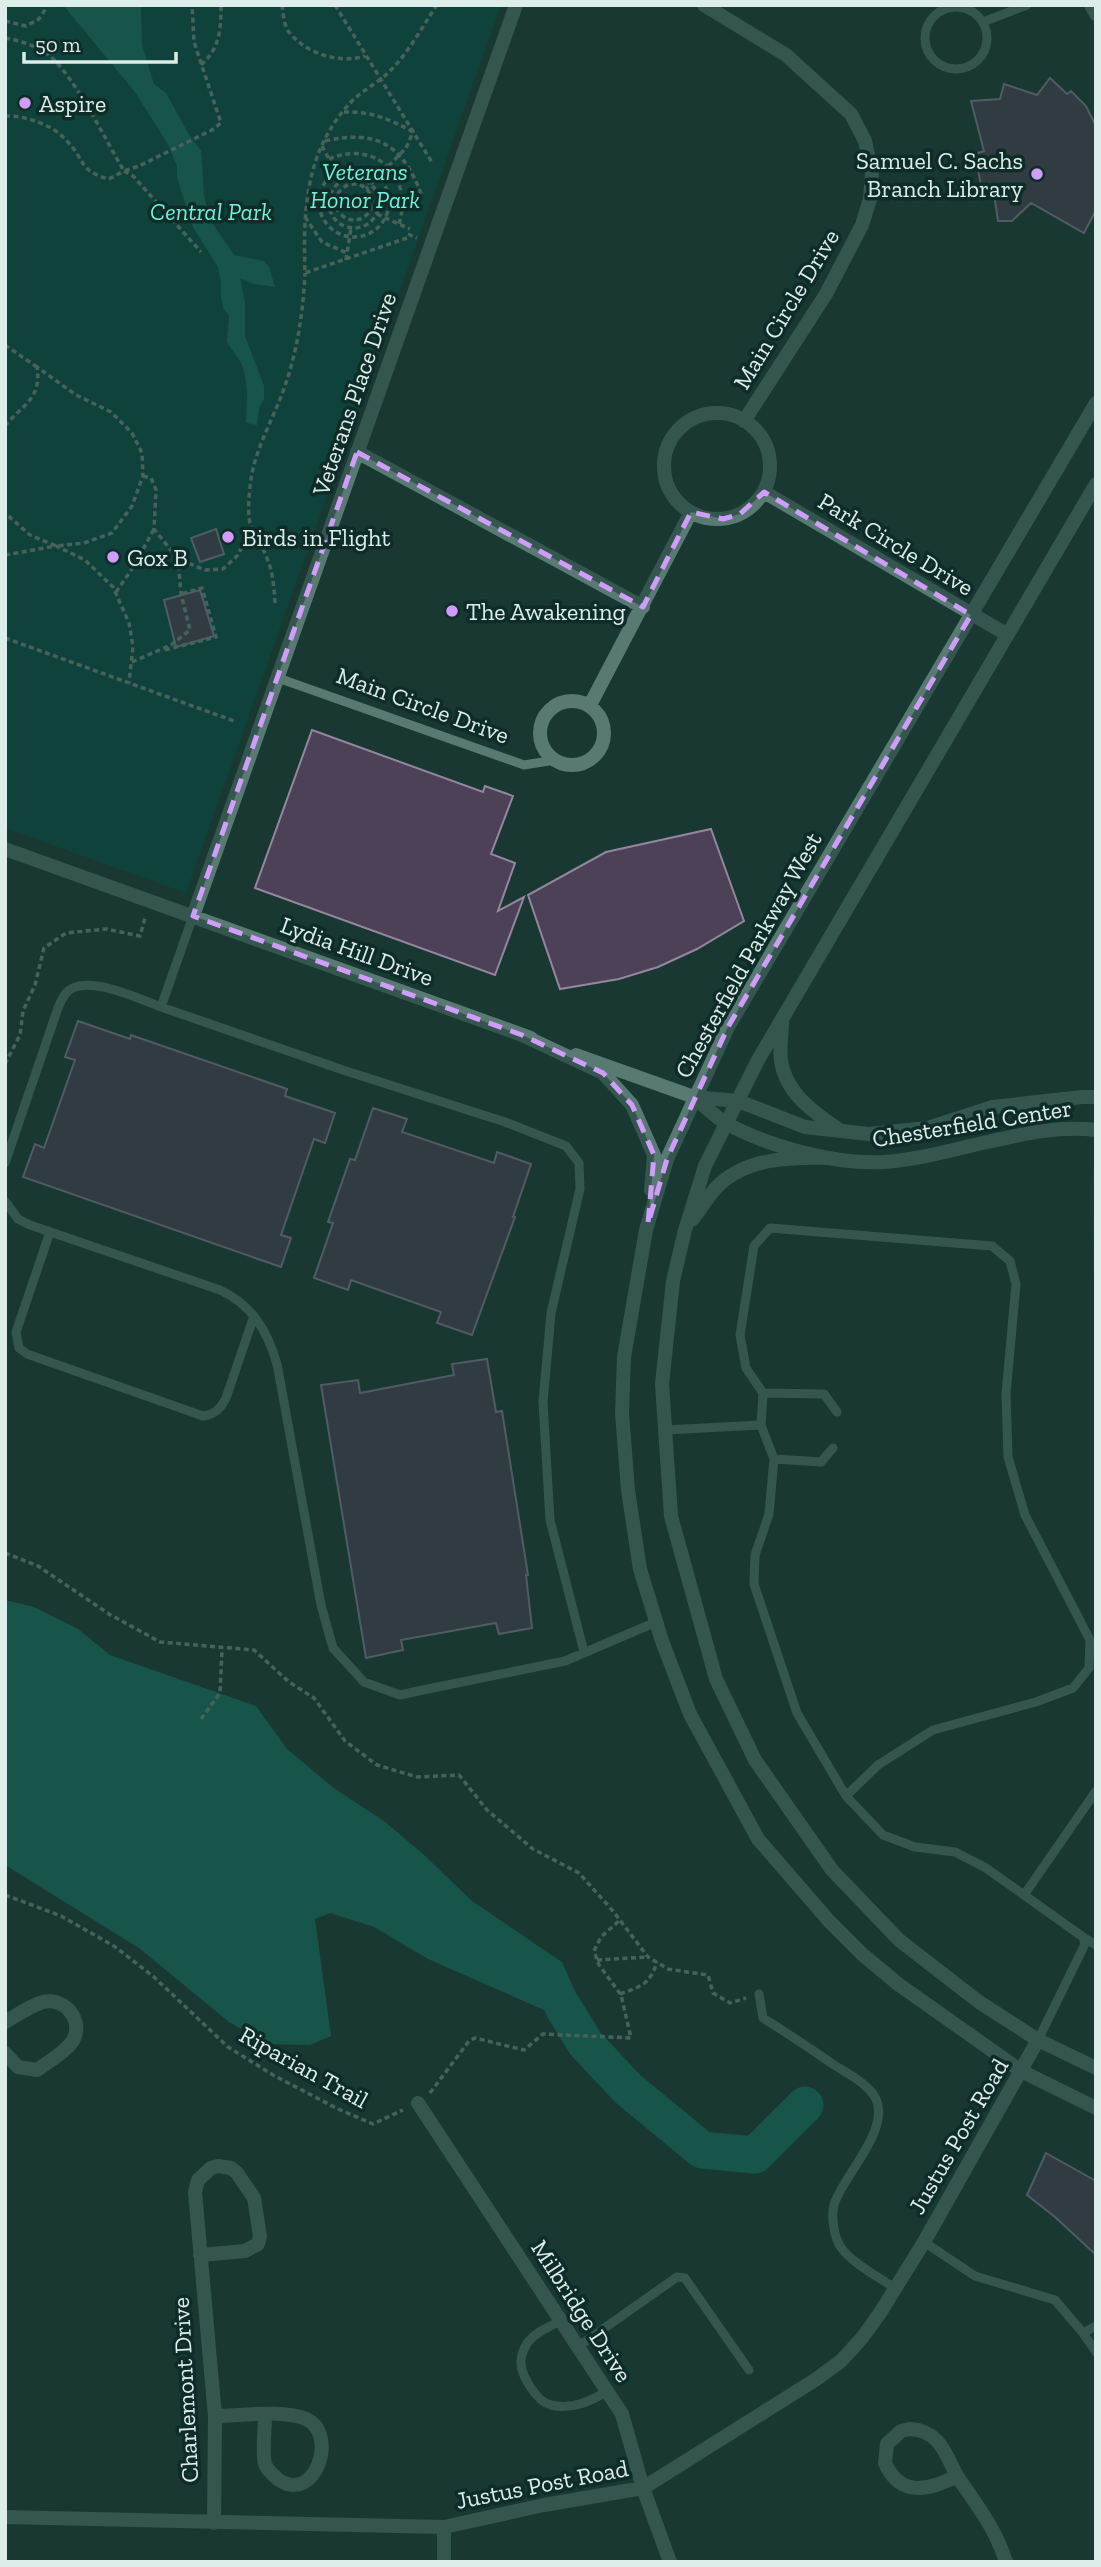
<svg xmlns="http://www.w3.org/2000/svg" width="1101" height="2567" font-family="'Zilla Slab',serif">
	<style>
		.built { fill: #1a433c }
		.green { fill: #034f45 }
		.water { fill: #147768 }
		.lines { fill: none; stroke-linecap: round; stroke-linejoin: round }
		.river { stroke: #147768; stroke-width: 37 }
		.building { fill: #4c4157; stroke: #92879f; stroke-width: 2 }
		.path { stroke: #7e9691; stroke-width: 3.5; stroke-dasharray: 5 3.5; stroke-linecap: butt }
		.service { stroke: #587a72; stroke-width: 9 }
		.minor { stroke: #587a72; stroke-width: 14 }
		.tertiary { stroke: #587a72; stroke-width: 14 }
		.marked { fill: none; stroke: #d09dff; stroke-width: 5; stroke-dasharray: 14 9; stroke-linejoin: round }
		.poi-dot { fill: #d09dff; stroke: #0e2d28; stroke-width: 2.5 }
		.labels { text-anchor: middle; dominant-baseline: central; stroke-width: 7; stroke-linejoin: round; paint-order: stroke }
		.poi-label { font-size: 24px; fill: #ddeeea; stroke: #0e2d28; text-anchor: start }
		.park-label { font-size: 24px; font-style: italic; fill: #72f0d9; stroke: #0e2d28 }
		.street-label { font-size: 24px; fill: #ddeeea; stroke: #0e2d28 }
	</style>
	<rect width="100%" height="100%" fill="#193832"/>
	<path class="built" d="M1096,1158v160l-7,-128z"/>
	<path class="green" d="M5,5h496l-315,888 -181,-65z"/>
	<path class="water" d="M63,5h78l1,40 12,39 12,9 22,40 13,18 3,44 5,23 25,37 30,6 5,6 6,20 -21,-3 -14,-6 5,25v33l19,50v13l-5,9 -2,17 -11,-2 1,-31 -2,-17 -4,-12 -14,-21 2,-26 -6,-8 -2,-11v-14l-3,-16 -25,-40 -16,-49v-12l-8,-20 -34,-54z
		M5,1600l29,7 44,22 32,26 146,51 31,43 48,40 49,32 39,33 49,47 90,61 16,36 -25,16 -125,-55 -54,-32 -44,-14 -15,6 16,117 -21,9 -43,-1 -38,-22 -90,-74 -134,-83z"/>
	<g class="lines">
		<path class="river" d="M563,2007l22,36 42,45 75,62 53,5 50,-50"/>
	</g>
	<path class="building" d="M1050,78l17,16 4,-3 15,15 10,20v84l-12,23 -53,-30 -19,18h-14l-4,-27 -11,2 -8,-42 9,-3 -13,-50 29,-2 4,-15 33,11z
		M216,529l8,25 -24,8 -9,-24z
		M200,590l14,46 -38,11 -12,-47z
		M312,730l171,62 2,-6 28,10 -22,58 24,9 -17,48 26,-14 -29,78 -240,-87z
		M711,829l33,92 -47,28 -39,18 -39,12 -59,10 -32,-94 78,-43z
		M78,1021l52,18 1,-4 156,54 -2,7 50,17 -10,30 -11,-4 -33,96 10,3 -10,29 -258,-90 12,-33 9,4 31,-88 -10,-3z
		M373,1108l34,11 -5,13 92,31 3,-11 34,12 -18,53h2l-43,118 -35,-12 4,-11 -90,-32 -3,10 -34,-12 19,-55 -5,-1 22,-63 5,1z
		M487,1359l9,53 6,-1 26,164h-2l6,53 -33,6 -3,-11 -95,17 2,10 -37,8 -45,-273 37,-5 2,13 94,-18 -2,-11z
		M1046,2153l50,28v74l-41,-38 -28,-22z"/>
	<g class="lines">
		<path class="path" d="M282,5c1,9 2,20 7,27 17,22 51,32 76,24
			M335,5l98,159
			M5,21l21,5 13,-7 9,-14
			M5,38c16,3 32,8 45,18 26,23 55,83 74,115l15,-5 73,-36 9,-7 -27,-81 -2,-37
			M201,65c19,-17 20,-36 20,-60
			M344,112c26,-1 46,7 69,20l-7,16 -40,41
			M5,116c20,-1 48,9 61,24 20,20 12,31 43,39l15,-8 9,5 68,76
			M325,141c53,-12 78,4 97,55
			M322,146l19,35
			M329,159c47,-20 85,18 70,65
			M319 202a35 35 0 1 1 70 0a35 35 0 1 1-70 0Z
			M329 203a25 25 0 1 1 50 0a25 25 0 1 1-50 0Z
			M336 202a18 18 0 1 1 36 0a18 18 0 1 1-36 0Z
			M319,209l17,-3
			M377,214l33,15
			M305,217l17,25 25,11
			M408,234l9,4
			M407,238l-102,35c-2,-63 0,-123 47,-172 11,-11 27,-19 38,-30 19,-19 32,-44 47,-66
			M346,260l5,-32
			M5,345l32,22
			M5,426c17,-21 37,-27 32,-59l39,28 35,17 21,21 10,20 1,23 -11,30 -20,27 -28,10 -28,3 -26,-11 -25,-22
			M143,476l8,2 5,12 -2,39 24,30 27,11 18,-1 14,-13 14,-25
			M5,555l51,-9 29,14 28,27 16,36 4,23 -4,37
			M116,592l18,-26 20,-37
			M275,603c-1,-16 -2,-32 -9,-47 -3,-9 -10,-15 -13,-23 -7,-15 -4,-38 -2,-54 5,-31 20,-56 31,-85 15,-39 21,-80 23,-121
			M5,638l229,83
			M165,650l51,-13 -14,-49 -21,6
			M132,662l39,-17 19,-15 -9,-36 -3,-35
			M5,1064l15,-29 3,-24 12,-26 9,-37 22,-15 40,-4 34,7 5,-18
			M5,1553l33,13 71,48 51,28 94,8 35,32 25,16 31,43 32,24 40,12 42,-2 28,35 46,39 46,24 34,38 35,46 20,12 40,6 5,18 17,10 16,-5
			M201,1719l19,-26 2,-43
			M5,1895l56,21 53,30 40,31 74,70 45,28 65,34 35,15 30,-14
			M597,1960l50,-3
			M620,1994c21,-8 29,-8 37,-32
			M430,2093l39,-52 6,-3 49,12 19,-16 88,4 -10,-43 -22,-30 -5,-14 7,-14 19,-17"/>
		<path class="service" d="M925 38a31 31 0 1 1 62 0a31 31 0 1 1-62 0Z
			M983,22l44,-17
			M278,678l246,87 31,-5
			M161,1007l182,63 162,52 61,24 13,17 1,26 -29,124 -8,89 7,118 34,132
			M5,1163l53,-155c2,-5 5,-11 8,-15 18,-21 73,6 95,14l32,-91
			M5,1201l13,18 12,6 190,65c32,15 47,40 57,74l44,241 12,43 31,34 36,13 18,-4 147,-30 91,-39
			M50,1232l-34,100 3,16 8,6 176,62c13,-2 17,-7 23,-18l28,-82
			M763,1393l61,1 13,18
			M761,1425l13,34 -5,55 -14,41 -1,29 43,129 49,83
			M665,1430l96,-5 2,-32 -17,-25 -6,-33 14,-89 16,-18 222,18 18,15 6,23 -10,110 2,63 17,58 65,125 -1,28 -16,20 -37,14 -103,28 -55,35 -32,31 37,39 32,12 40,5 31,16 38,27
			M774,1459l47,3 12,-14
			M1083,1937l13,8
			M759,1994l4,24c24,15 48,31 71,47 13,8 30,17 39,29 23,32 -31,82 -39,111 -3,11 0,31 6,41 10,16 40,32 55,42
			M1038,2040l47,-96 -2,-7 -59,-42 72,-104
			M924,2242l51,34 80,24 28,33 13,19
			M562,2320c-11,6 -25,11 -33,21 -4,4 -8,14 -8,20 -1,14 16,41 30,44 21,5 40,-4 57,-14
			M1083,2333l13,-7
			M579,2346l98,-69 8,1 4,6 60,86"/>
		<path class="minor" d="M704,5l82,50 65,59 14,27 7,32 -2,26 -8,26 -36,69 -82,127
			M1091,5l5,9
			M664 466a53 53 0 1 1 106 0a53 53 0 1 1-106 0Z
			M357,452l286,155
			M764,492l242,142
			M540 733a32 32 0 1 1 64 0a32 32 0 1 1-64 0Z
			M590,705l101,-193
			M5,849l526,189
			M193,916l323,-911
			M576,1055l118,42 44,4 67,26 64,7 59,-6 65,-21 89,-10h14
			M695,1098c11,9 22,21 34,27 42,22 107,40 155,37 30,-2 61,-10 90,-17 41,-9 80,-20 122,-15
			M5,2022c11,-6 23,-15 35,-19 23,-9 46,18 32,39 -9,12 -24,20 -35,28l-19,-3 -13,-14
			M418,2103l204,311 21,74 27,74
			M200,2255l45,-4 13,-7 2,-8 -6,-38 -17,-25 -6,-5 -13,-2 -7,2 -13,12 -3,12 20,224 -1,107
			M215,2416c24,0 68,-7 91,3 33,15 9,85 -27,61 -5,-4 -12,-10 -14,-16 -3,-11 0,-36 0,-48
			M910,2429c30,2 35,24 47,47 -27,14 -57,22 -72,-13l2,-19 14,-13z
			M957,2476c19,28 39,53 49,86
			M5,2517l439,10 100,-22 99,-17 172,-108 26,-19 21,-23 18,-25 44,-71 114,-202
			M444,2527v35"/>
		<path class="tertiary" d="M1096,403l-368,624 -61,132 -21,71 -22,127 -2,56 6,77 12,79 22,72 28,73 68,125 71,82 33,33 36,30 123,87 75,37
			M1096,484l-338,576 -53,106 -20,64 -12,51 -11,103 9,132 45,163 39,81 77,110 67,70 80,62 59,38 58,28
			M782,1022c0,13 -3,27 -1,39 5,33 33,51 58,69
			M522,1035l81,38 29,32 22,50 -3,35
			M692,1220c8,-10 15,-22 23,-31 28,-31 74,-32 113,-31"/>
	</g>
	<path d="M0 0H1101V2567H0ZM357,452l286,155 48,-95 32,7 17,-5 24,-22 207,123 -243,412 -61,132 -19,65 6,-69 -22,-50 -29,-32 -81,-38 -329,-119z" fill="#193832" fill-opacity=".55" fill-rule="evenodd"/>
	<path class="marked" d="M357,452l286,155 48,-95 32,7 17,-5 24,-22 207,123 -243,412 -61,132 -19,65 6,-69 -22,-50 -29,-32 -81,-38 -329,-119z"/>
	<g class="poi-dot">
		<circle cx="25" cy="103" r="7"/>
		<circle cx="1037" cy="174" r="7"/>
		<circle cx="228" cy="537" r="7"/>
		<circle cx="113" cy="557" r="7"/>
		<circle cx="452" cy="611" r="7"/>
	</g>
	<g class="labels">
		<g class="poi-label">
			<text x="39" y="103">Aspire</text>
			<text x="1023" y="160" text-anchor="end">Samuel C. Sachs<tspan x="1023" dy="28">Branch Library</tspan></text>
			<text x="242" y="537">Birds in Flight</text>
			<text x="127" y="557">Gox B</text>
			<text x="466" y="611">The Awakening</text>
		</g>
		<g class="park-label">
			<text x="365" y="171">Veterans<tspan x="365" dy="28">Honor Park</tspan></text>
			<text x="211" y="211">Central Park</text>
		</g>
		<g class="street-label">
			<text transform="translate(786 309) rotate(-59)">Main Circle Drive</text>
			<text transform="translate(354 394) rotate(-71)">Veterans Place Drive</text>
			<text transform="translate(896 544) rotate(31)">Park Circle Drive</text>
			<text transform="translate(423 705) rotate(20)">Main Circle Drive</text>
			<text transform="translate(357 951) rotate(20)">Lydia Hill Drive</text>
			<text transform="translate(748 955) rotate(-61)">Chesterfield Parkway West</text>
			<text transform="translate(972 1123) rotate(-9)">Chesterfield Center</text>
			<text transform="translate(304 2067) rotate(29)">Riparian Trail</text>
			<text transform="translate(958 2136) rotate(-60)">Justus Post Road</text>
			<text transform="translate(582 2311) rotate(57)">Milbridge Drive</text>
			<text transform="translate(185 2390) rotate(-93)">Charlemont Drive</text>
			<text transform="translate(542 2484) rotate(-11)">Justus Post Road</text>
		</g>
	</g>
	<rect width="1101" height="2567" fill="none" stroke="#ddeeea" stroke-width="14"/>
	<path d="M24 52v10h152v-10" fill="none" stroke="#ddeeea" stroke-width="3.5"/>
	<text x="35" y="52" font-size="21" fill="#ddeeea" stroke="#0e2d28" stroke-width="5" paint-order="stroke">50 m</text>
</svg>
